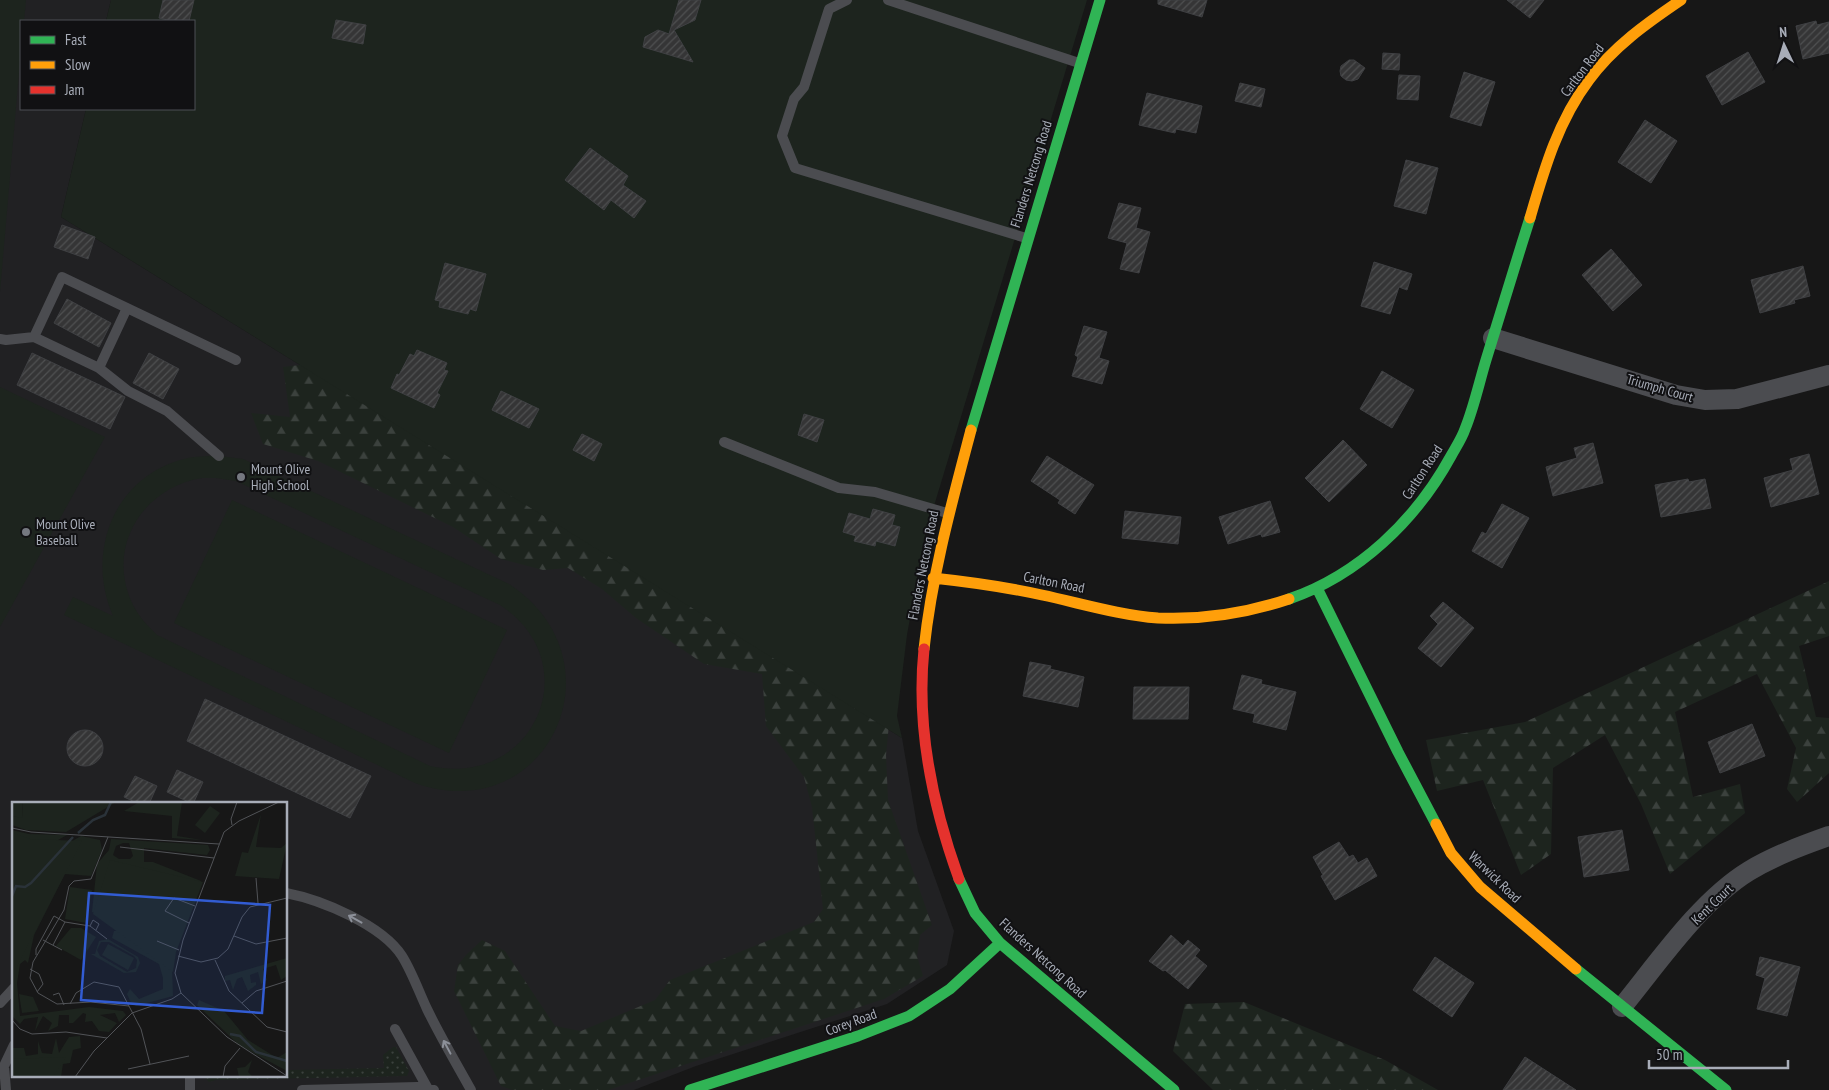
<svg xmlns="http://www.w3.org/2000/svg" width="1829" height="1090" font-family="'PT Sans Narrow',sans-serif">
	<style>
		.built { fill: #212123; fill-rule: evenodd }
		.grass { fill: url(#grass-dots) }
		.forest { fill: url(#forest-firs) }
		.park { fill: #1d241e; fill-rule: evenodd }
		.building { fill: url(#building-hatch); stroke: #3f4043 }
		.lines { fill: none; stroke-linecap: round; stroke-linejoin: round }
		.lane { stroke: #4b4c50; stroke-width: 10 }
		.street { stroke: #4b4c50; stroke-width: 20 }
		.fast { stroke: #30b455; stroke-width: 11 }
		.slow { stroke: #ff9f0a; stroke-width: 11 }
		.jam { stroke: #e5322d; stroke-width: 11 }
		.oneway { stroke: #8c9099 }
		.poi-dot { fill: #757880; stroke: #111113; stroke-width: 2 }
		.labels { text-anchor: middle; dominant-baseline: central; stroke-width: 4; stroke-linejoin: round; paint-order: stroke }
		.street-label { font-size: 14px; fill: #a8adb8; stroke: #111113 }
		.poi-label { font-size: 14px; fill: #a8adb8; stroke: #111113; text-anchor: start }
		.inset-river { fill: none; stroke: #2a3239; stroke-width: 2.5 }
		.inset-road { fill: none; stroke: #515357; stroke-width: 1 }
		.view { fill: #325cd3; fill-opacity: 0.15; stroke: #325cd3; stroke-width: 2.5 }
		.inset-edge { fill: none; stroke: #a8adb8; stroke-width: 2.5 }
	</style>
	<defs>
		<pattern id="grass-dots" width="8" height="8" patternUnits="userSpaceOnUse" patternTransform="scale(1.25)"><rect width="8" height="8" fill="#1d241e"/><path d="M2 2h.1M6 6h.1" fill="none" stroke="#3b413d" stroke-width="1.8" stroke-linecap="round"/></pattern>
		<pattern id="forest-firs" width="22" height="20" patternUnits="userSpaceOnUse" patternTransform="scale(1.25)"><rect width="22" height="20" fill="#1d241e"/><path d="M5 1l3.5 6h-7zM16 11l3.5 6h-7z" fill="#3b413d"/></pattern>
		<pattern id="building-hatch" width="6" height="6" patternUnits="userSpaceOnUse" patternTransform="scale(1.25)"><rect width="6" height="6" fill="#353536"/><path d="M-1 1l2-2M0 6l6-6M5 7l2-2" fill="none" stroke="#4f5051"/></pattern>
	</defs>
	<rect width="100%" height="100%" fill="#171717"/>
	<path class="built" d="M0,0h111l-5,21h-85v88h65l-25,108 841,521 16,93 36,100 -7,34 -60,39 -191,62 -62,24h-634zM14,804h272v272h-272z"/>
	<path class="grass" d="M393,1047h3l13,24 -2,5 -191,4 -7,2 -6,-6h83v-6l98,-2 -1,-13z"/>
	<path class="forest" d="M384,355l508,338 -6,62 2,45 44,125 -12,10 -3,21 6,20 -39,23 -276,91h-96l-11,-4 -47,-95 4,-26 8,-10 16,-15 23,11 50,75 26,5 74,-31 15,-20 144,-58 9,-13 -11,-102 -8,-30 -38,-51 -4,-52 -58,-10 -68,-46 -34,-29 -34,-21 -25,2 -42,-11 -48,-32 -135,-66 -55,-17 -12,-31 39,4 -7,-50z
		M1829,581v55l-30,10 17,71 13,1v55l-32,29 -10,-13 9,-41 -39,-74 -82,38 18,85 47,-13 5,29 -75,61 -29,-70 -36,-69 -52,33 -2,86 -30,21 -38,-95 -46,11 -11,-51 99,-18z
		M1244,1002l141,58 53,30h-225l-40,-39 12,-47z"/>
	<path class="park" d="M0,0h26l-2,21h-3v29l-21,242z
		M111,0h976l-163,539 -17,96 -10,81 5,22 -841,-521 25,-108h108v-88h-88z
		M0,387l105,50 -105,190z
		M219,456l24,3 266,125c117,77 38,246 -94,199l-351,-168 9,-18 40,19c-28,-64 1,-139 71,-157 11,-3 23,-3 35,-3zM202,478h14l20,3 264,124c89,58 34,184 -70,161l-273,-131c-9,-9 -18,-18 -24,-30 -28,-57 9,-117 69,-127z
		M232,500l275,130 -58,123 -275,-130z"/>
	<path class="building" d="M163,0h31l-5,21h-17l-13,-3z
		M679,0h22l-6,20 -21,10 19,32 -50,-15 2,-10 13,-7 11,4z
		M1158,0h49l-5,17 -44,-13z
		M1507,0h37l-14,18z
		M336,20l30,5 -3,19 -31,-6z
		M1816,21l1,4 12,-3v31l-26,6 -7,-33z
		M1748,52l17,30 -43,23 -16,-29z
		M1383,53l17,1 -1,16 -17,-1z
		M1349,60h5l11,8 -7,11 -6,2 -6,-1 -5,-4 -1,-5 1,-5z
		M1464,72l31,10 -14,44 -31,-9z
		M1399,75l21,1 -2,24 -21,-1z
		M1240,83l25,6 -4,18 -26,-6z
		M1147,93l55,13 -6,27 -20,-4 -1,4 -36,-8z
		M1645,120l32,21 -26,42 -33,-21z
		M590,148l38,28 -5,9 23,16 -12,17 -23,-18 -7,10 -39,-30z
		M1406,160l32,8 -12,46 -32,-8z
		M1119,203l22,5 -5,20 14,4 -11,41 -19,-4 7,-26 -19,-5z
		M62,225l33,12 -7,22 -34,-12z
		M1611,249l31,36 -29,26 -31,-36z
		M1374,262l38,12 -5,16 -8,-3 -9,27 -29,-8z
		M445,263l41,11 -10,37 -6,-2 -2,5 -29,-7 1,-6 -5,-1z
		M1803,266l7,30 -16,4 1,3 -35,10 -9,-33z
		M67,299l44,24 -12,24 -45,-24z
		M1084,326l23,6 -8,26 10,3 -7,23 -30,-8 6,-19 -3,-2z
		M417,350l30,13 -3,7 4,1 -11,22 3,2 -6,13 -43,-20 6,-14 2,1 11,-21 4,2z
		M32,353l93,44 -15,32 -93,-44z
		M149,353l30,16 -16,30 -30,-16z
		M1382,371l32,19 -22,38 -32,-19z
		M501,391l38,18 -10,19 -37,-18z
		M804,414l20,6 -7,22 -19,-7z
		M582,434l20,10 -8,17 -21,-11z
		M1343,440l24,25 -38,37 -24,-24z
		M1593,443l10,40 -50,13 -7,-29 31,-9 -3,-10z
		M1809,454l10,40 -48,13 -7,-29 29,-8 -3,-11z
		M1047,456l47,29 -19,29 -17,-11 2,-3 -29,-19z
		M1688,479l1,3 16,-3 6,29 -50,9 -6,-32z
		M1270,501l10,31 -18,5 -1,-3 -33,10 -9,-27z
		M1502,504l27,14 -27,50 -30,-17 10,-19 4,2z
		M873,509l22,6 -3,10 8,2 -5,19 -19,-5 -1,5 -21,-5 2,-5 -13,-4 6,-19 21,6z
		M1125,511l56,6 -3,27 -56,-6z
		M1443,602l31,26 -33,39 -23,-19 20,-24 -8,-8z
		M1030,662l21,4 -1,3 34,8 -6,30 -55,-11z
		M1242,675l20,5 -1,4 35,8 -10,38 -33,-8 2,-8 -22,-5z
		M1134,687h55l-1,32h-55z
		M205,699l166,77 -21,42 -163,-77z
		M1752,724l13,32 -45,17 -12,-31z
		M67 748a18 18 0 1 1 36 0a18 18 0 1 1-36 0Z
		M177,770l26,12 -10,22 -26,-12z
		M135,776l22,10 -8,18h-10l-15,-7z
		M1622,830l7,40 -45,7 -6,-40z
		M1339,842l10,15 4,-2 5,8 9,-5 10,18 -42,24 -14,-24 2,-1 -10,-18z
		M1171,935l12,11 5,-6 12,10 -5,6 12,10 -19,23 -23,-19 -2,1 -14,-10z
		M1435,957l39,26 -22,34 -39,-27z
		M1760,957l40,10 -13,49 -30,-7 8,-31 -9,-3z
		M1525,1057l51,33h-73z"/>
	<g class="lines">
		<path class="lane" d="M847,0l-18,9 -25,78 -10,12 -12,37 13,32 231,70
			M888,0l191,63
			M127,308l109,52
			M34,337l28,-60 65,31 -28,60
			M0,339l6,1 28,-3 65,31 29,23 39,20 52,45
			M724,442l115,46 36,4 72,21
			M286,893c36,7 96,32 116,63 10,16 17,36 25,53 13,27 29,54 44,81
			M0,1003l14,-15
			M395,1029l33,60
			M190,1076v14
			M6,1090l-2,-24 10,-21
			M302,1090l115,-3 17,3"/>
		<path class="street" d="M1493,338l183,57 29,5 32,-1 92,-24
			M1622,1007c36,-44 78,-106 127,-136 25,-15 52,-25 80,-35"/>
		<path class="fast" d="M971,430l129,-430
			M1317,588l81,164 38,72
			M1289,599c70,-24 127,-79 162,-143 5,-9 11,-18 14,-27 9,-22 14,-46 21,-69 15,-48 29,-95 44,-142
			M959,879l16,34 25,30 174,147
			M1576,969l150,121
			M690,1090l168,-54 51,-20 41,-27 50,-46"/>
		<path class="slow" d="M1530,218c14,-48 28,-97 59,-138 24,-33 58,-57 92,-80
			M933,578c37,4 73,9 109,17 38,8 77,20 116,23 44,2 89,-5 131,-19
			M924,649c8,-75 28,-147 47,-219
			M1436,824l15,29 29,34 96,82"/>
		<path class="jam" d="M924,649c-8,77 9,158 35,230"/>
	</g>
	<defs><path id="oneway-shaft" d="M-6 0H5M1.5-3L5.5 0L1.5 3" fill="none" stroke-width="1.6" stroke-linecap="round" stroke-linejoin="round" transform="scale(1.25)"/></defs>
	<g class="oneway">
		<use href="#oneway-shaft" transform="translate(355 919) rotate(-151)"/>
		<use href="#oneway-shaft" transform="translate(447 1047) rotate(-118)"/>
	</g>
	<g class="poi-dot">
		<circle cx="241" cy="477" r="5"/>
		<circle cx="26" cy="532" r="5"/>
	</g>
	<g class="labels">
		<g class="street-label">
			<text transform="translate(1582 70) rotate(-53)">Carlton Road</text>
			<text transform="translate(1031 174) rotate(-73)">Flanders Netcong Road</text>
			<text transform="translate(1660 388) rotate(16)">Triumph Court</text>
			<text transform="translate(1422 472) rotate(-57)">Carlton Road</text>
			<text transform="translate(923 565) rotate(-79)">Flanders Netcong Road</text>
			<text transform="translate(1054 582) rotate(11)">Carlton Road</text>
			<text transform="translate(1495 877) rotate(44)">Warwick Road</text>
			<text transform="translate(1712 904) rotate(-44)">Kent Court</text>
			<text transform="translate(1043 958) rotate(42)">Flanders Netcong Road</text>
			<text transform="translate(851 1022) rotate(-20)">Corey Road</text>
		</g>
		<g class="poi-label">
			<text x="251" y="469">Mount Olive<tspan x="251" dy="16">High School</tspan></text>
			<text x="36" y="524">Mount Olive<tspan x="36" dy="16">Baseball</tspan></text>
		</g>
	</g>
	<g transform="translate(12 802)">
		<rect width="275" height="275" fill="#171717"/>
		<path d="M0,0h11l-1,17 -10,-3z" fill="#1d241e"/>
		<path d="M11,0h93l-50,30 -40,-2 -14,-5v-9l10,2zM127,0h43l-5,34 25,4 -30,-2v-22l-48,-5zM249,12l-5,33 25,1 6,-5 -8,36 -44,-3 7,-24 6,1zM0,28l17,4 38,1 -55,31zM69,34l19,4 2,10 -11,26 -26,-2 -31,61 -6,28 -3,-3 -5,4 -3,19 3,33 69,-9 34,4 3,4 -7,7 -4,-9 -15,2 17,8 -8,9 -10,-1 -7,-10 -7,1 1,-8 -3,-1 -10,10h-4v-8h-10l-1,11 -10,5 4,-8 -9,-7 -8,15 3,-14 -14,2 -4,5 -8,-8v-140zM99,37l97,6 2,5 -3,5 -63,-7v14h9l48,19 -1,3 -102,30 -6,-2 5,-48 12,-14zM111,41h6l4,13 -3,3h-11l-6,-4 3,-9zM112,128l48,37 1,29 -37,10 -5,-3 -4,-9 3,-5 9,10 24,-10v-11l-4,-14 -47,-26 2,-7zM275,156v18l-6,4 -5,-15 -13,4 4,11 -6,4 -3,-12 -8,3 1,8 5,-1v3l-8,6 -6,-14 -5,2 -4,11 -3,-10 -5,1v-5zM187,198l25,11 24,29 29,18 10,-6v19l-48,-26 -42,-40zM68,234l1,12 -8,2 -3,13 -7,1 -2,13h-49v-29h12l2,8 12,-2v-13l4,12 10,1 4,-16 3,15 10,-16zM240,258l-4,12 5,5h-14l-2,-9 8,-1z" fill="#1d241e" fill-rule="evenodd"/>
		<path d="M198,4l10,7 -15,20 -10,-8zM0,31l18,6 52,2 -65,125v17h-5zM98,58l93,22 -27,70 -3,20 -80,-58zM58,85l22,3 -6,33 -21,-4zM59,126h10l15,9 -15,23 -25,-14zM96,137l30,18 2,6 -4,9 -12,1 -33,-19h4l4,-13zM89,140h8l25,14 3,4 -1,8 -9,4 -27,-16 -3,-6zM96,142l26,14 -6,12 -26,-15zM7,192l14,3 6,14 -17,2zM54,255l-13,20h-41v-18z" fill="#1d241e" fill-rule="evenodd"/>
		<path class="inset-river" d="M66,31l15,-13 12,-5 6,-13M0,94l4,-10 9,1 6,-4 42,-46M218,232l10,2 16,16 31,9"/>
		<path class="inset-road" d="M267,0l-40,19 -15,11 -41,108 -8,33 6,20 46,44 60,39M220,23l-1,-6 6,-17M0,26l19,4 188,12M96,35l-17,42 -17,2 -5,5 -5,24 -31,52 -3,16 8,15 19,11 34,-2 38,4M108,45l94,11M244,76l2,25M177,121l-24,-12 9,-13 21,8M78,124l3,-6 6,4 -3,6M222,134l22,8 31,-6M31,138l19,10M145,139l22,9M41,143l12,-23M24,153v-6l18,-33 11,6 25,4 17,13M166,154l23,6 17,-4 10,-9 14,-32 8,-10 37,-9M203,158l14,31 38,36 20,5M18,167l9,5 4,10 -6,8M41,193l6,-2 5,12M230,201l14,-12 31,-10M58,202l6,-11 18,-11 25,5 22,42 9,35M0,218l8,9 12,5 34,-2 41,6M116,267l61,-13M63,275l19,-26 38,-38 40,-14 9,-6M211,275l2,-11 15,-18"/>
		<path class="view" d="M77,91l181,12 -8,108 -181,-13z"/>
		<rect width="275" height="275" class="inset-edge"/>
	</g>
	<rect x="20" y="20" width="175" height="90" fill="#111113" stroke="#4d4f55"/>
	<rect x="30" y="36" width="25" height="8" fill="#30b455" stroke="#4d4f55"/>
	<text x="65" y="45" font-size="15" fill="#a8adb8">Fast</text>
	<rect x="30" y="61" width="25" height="8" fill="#ff9f0a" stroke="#4d4f55"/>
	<text x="65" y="70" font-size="15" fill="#a8adb8">Slow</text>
	<rect x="30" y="86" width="25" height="8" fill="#e5322d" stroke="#4d4f55"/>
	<text x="65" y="95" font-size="15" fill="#a8adb8">Jam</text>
	<g transform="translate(1784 45) rotate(356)" stroke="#111113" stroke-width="4" paint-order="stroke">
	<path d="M0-4L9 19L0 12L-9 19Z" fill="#a8adb8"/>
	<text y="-8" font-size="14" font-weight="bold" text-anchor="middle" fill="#a8adb8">N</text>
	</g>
	<path d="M1649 1060v8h139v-8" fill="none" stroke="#a8adb8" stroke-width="2.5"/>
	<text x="1656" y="1060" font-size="15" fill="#a8adb8" stroke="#111113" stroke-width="4" paint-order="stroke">50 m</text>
</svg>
